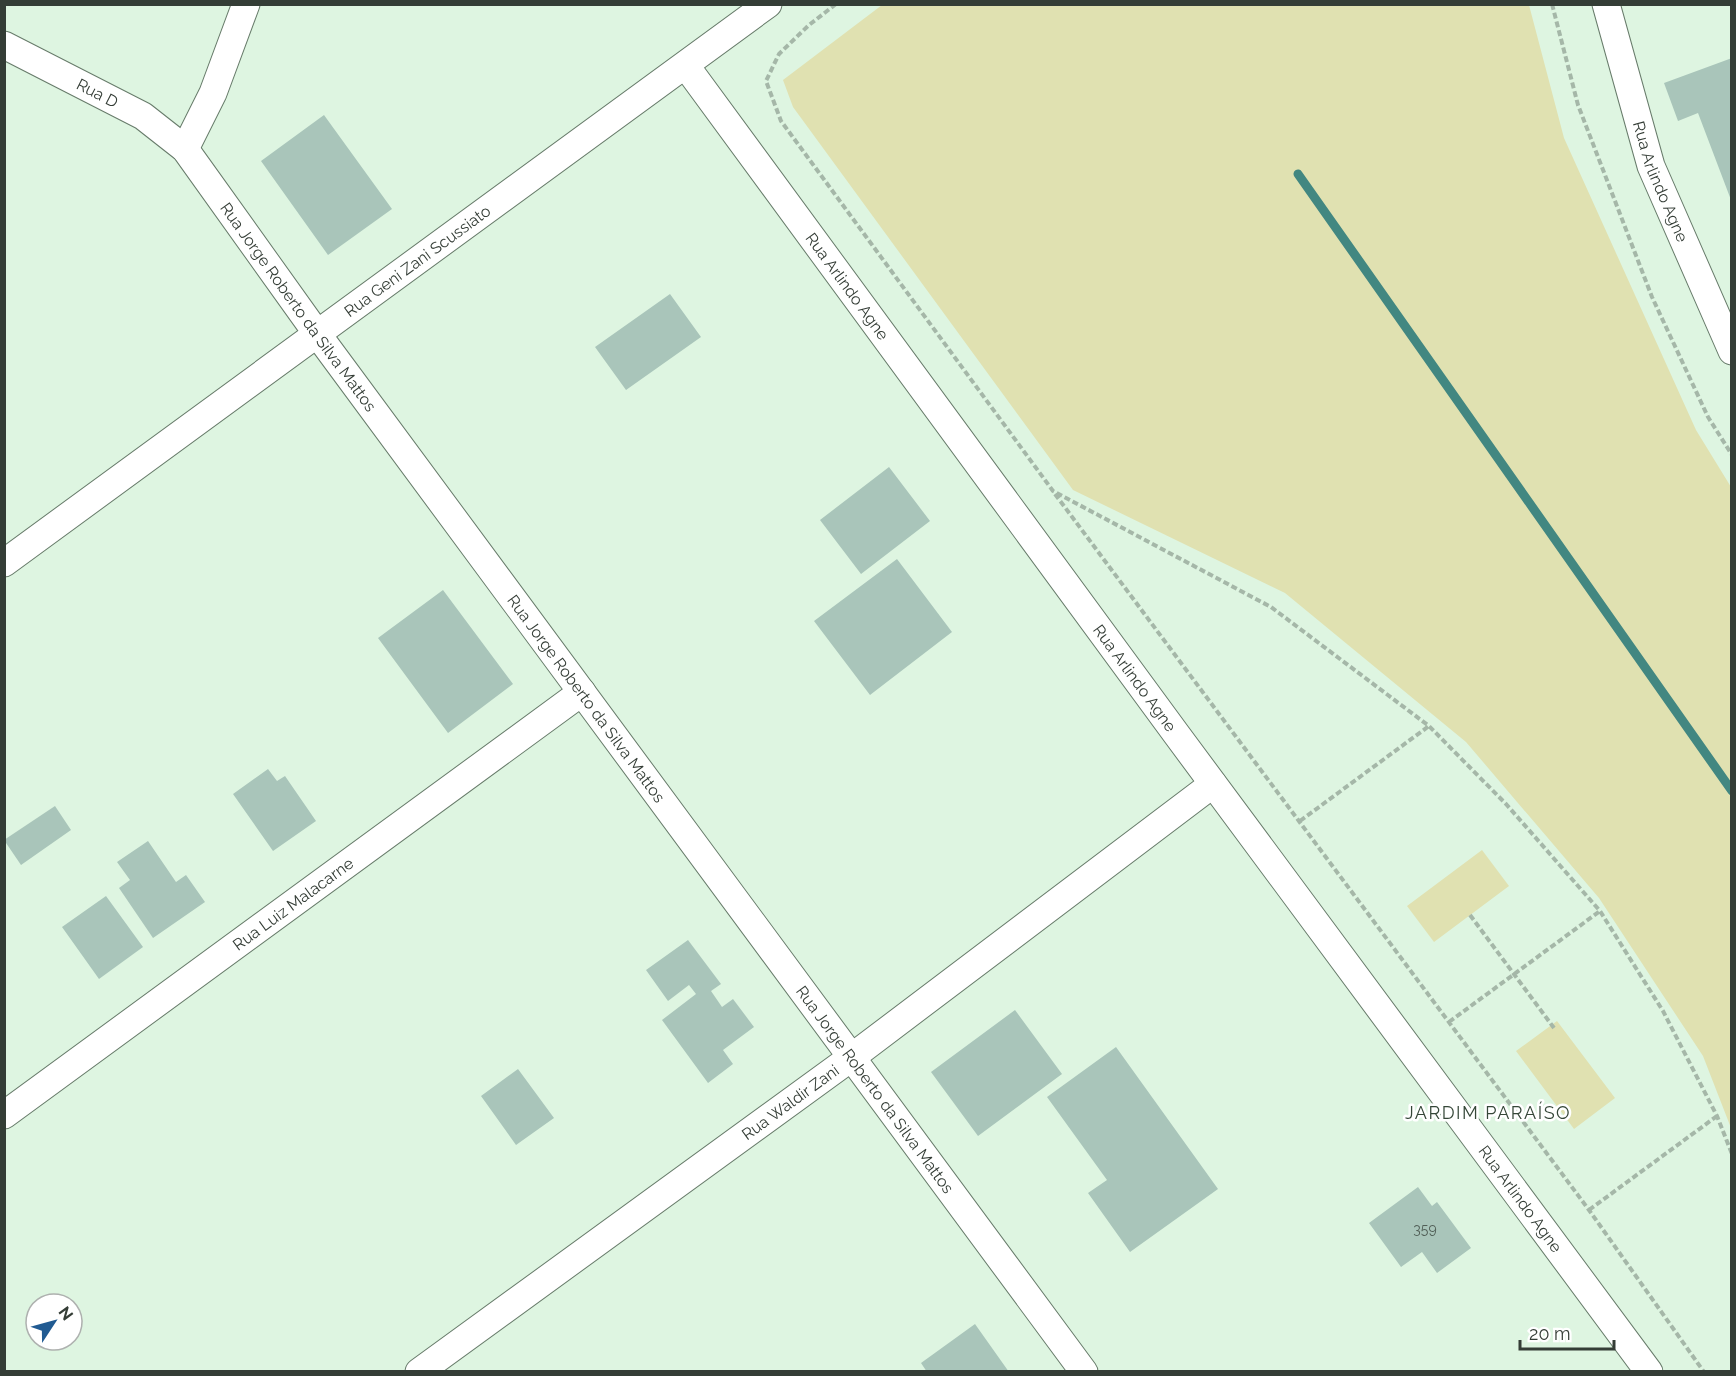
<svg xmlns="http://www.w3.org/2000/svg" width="1736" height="1376" font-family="Raleway,sans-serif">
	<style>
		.green { fill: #e0e1b1 }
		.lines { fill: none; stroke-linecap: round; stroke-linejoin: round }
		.stream { stroke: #428781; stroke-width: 9 }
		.building { fill: #a9c5ba }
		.minor-casing { stroke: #677b6a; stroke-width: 29 }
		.path { stroke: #a5b7a8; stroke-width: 4; stroke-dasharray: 6 3; stroke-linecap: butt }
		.minor { stroke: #fff; stroke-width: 27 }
		.labels { text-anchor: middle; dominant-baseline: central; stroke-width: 5; stroke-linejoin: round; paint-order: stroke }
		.number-label { font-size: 14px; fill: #515f57 }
		.street-label { font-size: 16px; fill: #343d36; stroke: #fff }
		.neighbourhood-label { font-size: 18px; letter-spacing: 1.5px; fill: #354738; stroke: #fff }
	</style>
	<rect width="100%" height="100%" fill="#def5e1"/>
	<path class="green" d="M882,5h647l35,133 132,292 35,57v641l-28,-72 -104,-158 -133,-156 -181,-149 -212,-103 -280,-383 -10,-27z
		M1482,850l27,36 -75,56 -27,-36z
		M1557,1021l58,77 -41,31 -58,-78z"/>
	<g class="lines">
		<path class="stream" d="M1298,174l434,617"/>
	</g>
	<path class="building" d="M1732,58v142h-1l-33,-87 -20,8 -14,-38z
		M324,115l68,94 -64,46 -67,-94z
		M670,294l31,43 -75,53 -31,-43z
		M889,467l41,54 -69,53 -41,-54z
		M897,559l55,73 -82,63 -56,-74z
		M443,590l70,94 -65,49 -70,-95z
		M268,769l9,12 8,-5 31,45 -43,30 -40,-57z
		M55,806l16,24 -50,35 -17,-25z
		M148,841l28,41 10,-7 19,27 -52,36 -34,-50 11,-8 -13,-18z
		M106,896l37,51 -44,32 -37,-52z
		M688,940l33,44 -10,7 11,16 11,-8 21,28 -31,23 10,14 -25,19 -46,-63 34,-26 -7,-9 -21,16 -22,-31z
		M1015,1010l47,64 -84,62 -47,-64z
		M1116,1047l102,142 -88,63 -42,-59 19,-13 -60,-83z
		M518,1069l36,49 -38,27 -35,-49z
		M1418,1187l14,19 5,-4 34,46 -34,25 -15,-21 -21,15 -32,-44z
		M975,1324l34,48h-82l-6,-9z"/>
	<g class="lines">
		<g class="minor-casing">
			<g id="minor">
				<path id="s1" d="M1606,4l45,162 81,185"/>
				<path id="s2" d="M4,45l139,71 42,33 133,186 766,1037"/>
				<path id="s3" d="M686,66l491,669 472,637"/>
				<path d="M185,149l28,-56 33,-89"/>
				<path id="s4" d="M4,563l764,-559"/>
				<path id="s5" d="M4,1115l578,-423"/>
				<path id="s6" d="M419,1372l433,-315 361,-273"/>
			</g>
		</g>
		<path class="path" d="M836,4l-27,21 -30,29 -13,27 15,40 272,370 218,116 158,119 77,78 94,107 63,100 54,105 15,38
			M1552,4l26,101 74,192 56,120 24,38
			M1055,494l534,716 115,162
			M1300,821l129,-95
			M1470,915l84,113
			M1449,1022l151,-111
			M1589,1210l128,-94"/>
		<use href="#minor" class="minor"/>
	</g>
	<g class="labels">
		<g class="number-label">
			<text x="1425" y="1229">359</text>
		</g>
		<g class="street-label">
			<text stroke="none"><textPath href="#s2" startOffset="105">Rua D</textPath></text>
			<text stroke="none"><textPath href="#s1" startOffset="186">Rua Arlindo Agne</textPath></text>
			<text stroke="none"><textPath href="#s4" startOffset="512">Rua Geni Zani Scussiato</textPath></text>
			<text stroke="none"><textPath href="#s3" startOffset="273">Rua Arlindo Agne</textPath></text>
			<text stroke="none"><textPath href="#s2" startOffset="404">Rua Jorge Roberto da Silva Mattos</textPath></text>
			<text stroke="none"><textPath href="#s3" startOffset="759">Rua Arlindo Agne</textPath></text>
			<text stroke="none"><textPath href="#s2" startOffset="890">Rua Jorge Roberto da Silva Mattos</textPath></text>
			<text stroke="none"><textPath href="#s5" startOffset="358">Rua Luiz Malacarne</textPath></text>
			<text stroke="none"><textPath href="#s2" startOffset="1376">Rua Jorge Roberto da Silva Mattos</textPath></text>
			<text stroke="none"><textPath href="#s6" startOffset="459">Rua Waldir Zani</textPath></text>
			<text stroke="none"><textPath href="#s3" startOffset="1407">Rua Arlindo Agne</textPath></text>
		</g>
		<g class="neighbourhood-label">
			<text x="1488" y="1112">JARDIM PARAÍSO</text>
		</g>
	</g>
	<rect width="1736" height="1376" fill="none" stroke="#343d36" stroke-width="12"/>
	<g transform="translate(54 1322) rotate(54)"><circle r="28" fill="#ffffff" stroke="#aeb1af" stroke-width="1.5"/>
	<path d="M0-4.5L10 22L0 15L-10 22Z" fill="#215b92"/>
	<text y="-9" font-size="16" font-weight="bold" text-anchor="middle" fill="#343d36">N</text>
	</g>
	<path d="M1520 1340v9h94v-9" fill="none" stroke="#343d36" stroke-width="3"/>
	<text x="1529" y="1340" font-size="18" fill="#343d36" stroke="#ffffff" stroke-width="4.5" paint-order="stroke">20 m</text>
</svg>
